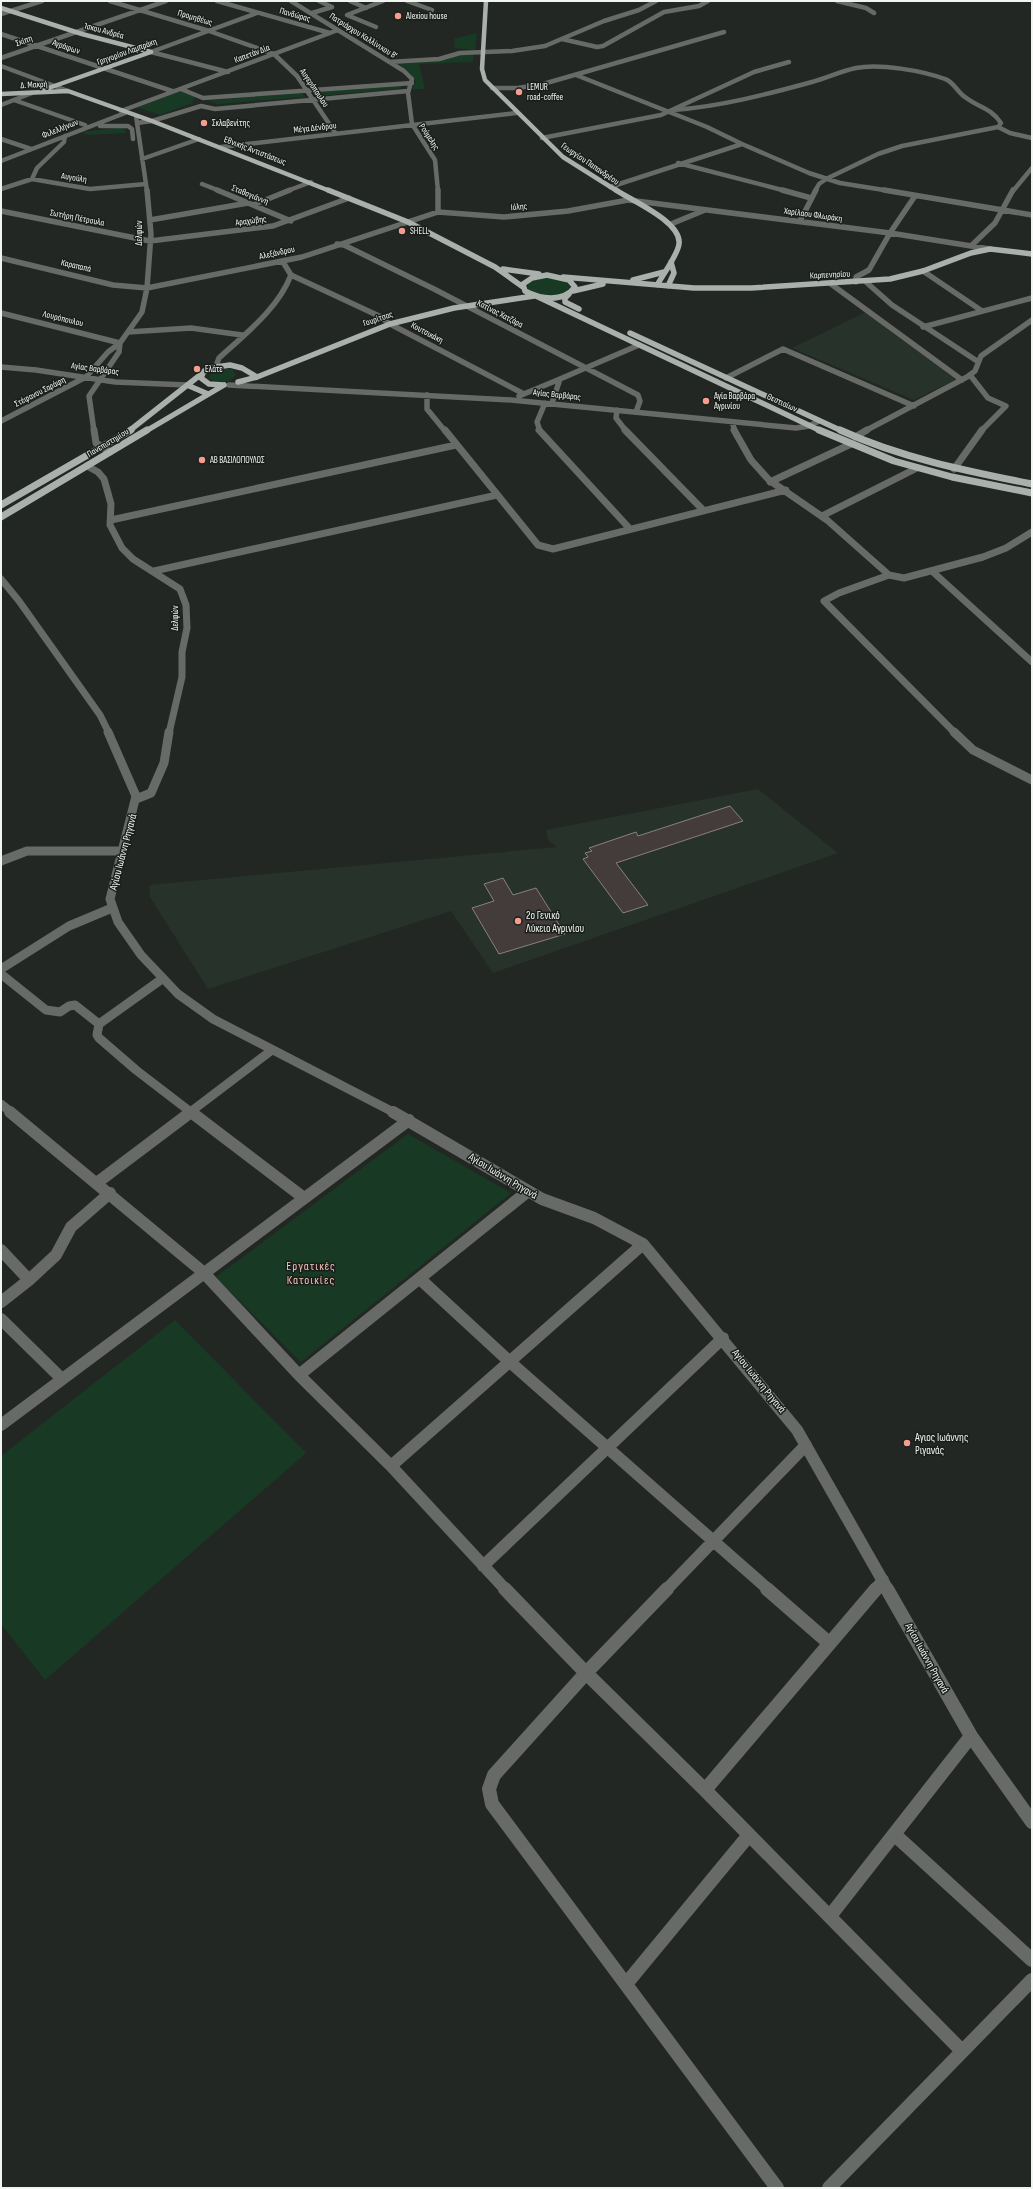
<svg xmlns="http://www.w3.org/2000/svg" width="1033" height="2189" font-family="'Sofia Sans Condensed',sans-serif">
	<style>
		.built { fill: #27322a }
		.green { fill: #183a24 }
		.building { fill: #443c3b; stroke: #89817f }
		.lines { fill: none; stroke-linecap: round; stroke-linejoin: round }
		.minor-far5 { stroke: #686a68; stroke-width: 4.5 }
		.minor-far4 { stroke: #686a68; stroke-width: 5.5 }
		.minor-far3 { stroke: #686a68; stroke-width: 7 }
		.minor-far2 { stroke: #686a68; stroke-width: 9 }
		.minor-far1 { stroke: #686a68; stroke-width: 12 }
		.minor { stroke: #686a68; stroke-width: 14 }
		.major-far2 { stroke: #aab0ab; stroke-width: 4.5 }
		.major-far1 { stroke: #aab0ab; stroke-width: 5.5 }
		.major { stroke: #aab0ab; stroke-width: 7 }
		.poi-dot { fill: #f59d8e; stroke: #191e1a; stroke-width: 1.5 }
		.labels { text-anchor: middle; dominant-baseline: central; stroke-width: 3; stroke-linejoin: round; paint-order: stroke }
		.far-street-label { font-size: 9px; fill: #f1f5f2; stroke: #191e1a }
		.far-poi-label { font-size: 9px; fill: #f1f5f2; stroke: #191e1a; text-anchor: start }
		.street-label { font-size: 11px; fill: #f1f5f2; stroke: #191e1a }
		.poi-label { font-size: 11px; fill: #f1f5f2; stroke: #191e1a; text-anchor: start }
		.neighbourhood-label { font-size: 12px; letter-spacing: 1px; fill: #f6c3ba; stroke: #191e1a }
	</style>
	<rect width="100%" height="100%" fill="#222723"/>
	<path class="built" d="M866,312l29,23 62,44 -43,21 -122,-52z
		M758,789l80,64 -345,120 -42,-62 -243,78 -58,-92 -1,-12 408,-38 -9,-7 -2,-10z"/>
	<path class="green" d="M477,33l-2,17 -20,-2 -1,-9z
		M457,54h16v8l-54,2 6,25h-13l4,-6c-2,-10 -11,-14 -18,-20l43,-3z
		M403,85l-4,4 -82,7 -2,-4z
		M181,91l14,5 -3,7 -32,12 -24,-8z
		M302,92l3,5 -88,7 -10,-3z
		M125,127l1,6 -38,2 -7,-3z
		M544,277l19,2 7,5v3c-7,13 -32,10 -42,2v-6z
		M223,368l9,1 4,6c-6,8 -20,9 -27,3l2,-6z
		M408,1134l103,59 -210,169 -85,-85z
		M175,1320l131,133 -261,227 -44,-56v-168z"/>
	<path class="building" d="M730,806l13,15 -127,42 32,42 -25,8 -40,-54 5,-2 -3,-4 7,-2 -3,-3 47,-16 2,4z
		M503,878l10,17 23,-7 29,46 -66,20 -27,-46 22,-7 -10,-17z"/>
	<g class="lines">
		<path class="minor-far5" d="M110,1l99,30 65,23 23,22 39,58
			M217,1l113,32
			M291,1l113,70 8,8 -4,14 4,31 23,36 3,31
			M350,1l16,7
			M407,1l25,9
			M837,1l29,7 8,5
			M312,13l20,-6 -13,-6
			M1,14l41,-13
			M376,27l-29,-12 36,-14
			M1,34l171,57
			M562,39l35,8 6,-1 61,-34 35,-6 9,-5
			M151,52l106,-39
			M151,52l77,20
			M1,58l165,-57
			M389,62l50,-3 21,-6 52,-2 33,-5 59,-25 35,-11 17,-9
			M1,66l67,25
			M576,75l131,52 35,17
			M492,88h26l25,-4 181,-52
			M181,89l22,9 209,-15
			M14,100l71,25
			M1,105l31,-12
			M673,110c46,-3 95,-16 139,-28 15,-4 29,-11 44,-14 23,-5 67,3 89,11 8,2 13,14 20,18 14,11 25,10 36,26l-3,4 -96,19 -24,8 -52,25 -7,5 -4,7
			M121,111l217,-81
			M136,116l11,75
			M137,123l15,-2 49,-15 14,3 193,-18
			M100,126h28l4,3 1,10
			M998,127l12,6 22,5
			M542,138l119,-23 93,-43 35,-10
			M1,139l30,10
			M221,147l295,-34
			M142,159l57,-20
			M1,161l124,-48
			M678,163l108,28
			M32,179l5,-11 27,-26 1,-6
			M202,184l18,7
			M610,187l132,-43 67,29 31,10 50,8
			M1,189l31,-10 58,10 56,-5
			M287,191l24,-9
			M1013,191l19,-23"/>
		<path class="minor-far4" d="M217,190l74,31
			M438,190v22
			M782,190l29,8
			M884,190l148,25
			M253,205l37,-15
			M1,211l149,30 123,-15 76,-28
			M150,220l98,-17
			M800,221l16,-31
			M671,224l34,-14
			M337,244l7,1 90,44 204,106 2,6 -4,11
			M972,245l23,-22 18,-33
			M1,258l112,27 34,3 155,-31 136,-45 66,5 64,-6 60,-11 262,33 100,16
			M283,262l8,13 88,41 11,8 134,70
			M923,271l59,40
			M856,282v-5l13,-7 21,-37 25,-37
			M866,282l26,23 85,56
			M831,284l131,96
			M1,313l119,30
			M923,327l109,-29
			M128,332l63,-4 51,7
			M216,366l3,-8c26,-24 59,-49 72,-83
			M1,367l35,3 79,12 72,3
			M970,375l18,23 18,8 -25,25
			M726,378l57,-29 131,57
			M229,385l282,15 285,28 13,-2 10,-5
			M427,395v14l18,22
			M519,396l41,-17
			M552,403l8,-24 79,-34
			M617,410l-1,8 10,13
			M1,421l85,-44 22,-25 12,-9 22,-31 5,-24 4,-54 -4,-44
			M732,422l3,9
			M94,431l-5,-35 30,-44 1,-9
			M540,431l-3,-9 8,-19
			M865,431l102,-54 8,-6 6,-15 51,-36"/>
		<path class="minor-far3" d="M94,430l2,13 14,9
			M445,430l93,115 15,4 233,-59
			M539,430l91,99
			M625,430l78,80
			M734,430l17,30 18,20 58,40 62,55 15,3 79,-21 23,-9 26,-16
			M855,437l12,-7
			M87,466l11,6 6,7 7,25 -1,21 12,23 11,11 47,30 6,16 1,23 -5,24v25l-13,56
			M954,469l28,-39
			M770,482l81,-38
			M822,516l95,-48
			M111,520l345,-75
			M154,571l343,-76
			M933,572l99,90
			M889,575l-50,18 -15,8 131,132
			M1,579l18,22 81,114 9,18"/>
		<path class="minor-far2" d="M108,732l28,64 -26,103 8,23 23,33 37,39 35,25 182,94
			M954,732l19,18 59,30
			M136,799l15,-6 13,-30 5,-31
			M1,861l26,-10h95
			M1,969l68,-43 43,-18
			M1,974l45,36 14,2 9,-6 6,-1 24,19 -2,11 2,3 37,32 56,43
			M99,1024l63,-45
			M1,1104l11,9
			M189,1113l83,-63"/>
		<path class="minor-far1" d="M10,1112l193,160 96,103 92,91 115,124
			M191,1112l113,86
			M393,1112l149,87 52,19 49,26 154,186 91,160
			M98,1182l93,-70
			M1,1250l28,30 -28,22
			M420,1279l90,83 259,228
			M29,1280l27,-25 15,-28 39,-34
			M1,1319l61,60
			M299,1375l228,-183
			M1,1425l408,-305
			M391,1466l252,-222
			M483,1566l240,-228
			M666,1590l140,-145
			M875,1590l8,-10"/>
		<path class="minor" d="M505,1589l81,84 119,117 257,261
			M667,1589l-81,84 -92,102 -5,14 3,15 285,384
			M767,1589l62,54
			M887,1589l84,147 61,86
			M705,1790l171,-201
			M895,1835l137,125
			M830,1916l141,-180
			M626,1984l123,-149
			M829,2188l203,-208"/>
		<path class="major-far2" d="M486,1l-4,68 3,11 78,77 54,34
			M1,8l81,26 69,18
			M43,90l108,-38
			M1,94l67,-3 84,30 178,70"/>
		<path class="major-far1" d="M328,190l80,32 87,45 28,20
			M616,190c16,11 66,32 63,54 -1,10 -16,31 -22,41
			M503,269l36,5
			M547,275l22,5 6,7c-12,16 -35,12 -50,4l-2,-7 9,-6z
			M563,277l131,11h57l139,-9 33,-8 48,-18 19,-4 42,5
			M633,280l31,-8
			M668,286l6,-13 -3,-11
			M573,291l30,-7
			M569,294l-4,4v4l14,7
			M536,296l285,135
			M630,333l212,98
			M204,371l-3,7 8,6 15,1
			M238,382l19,-5 133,-53 64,-16 80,-12
			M187,385l21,9
			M129,431l80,-63 21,-3 12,3 15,9
			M146,431l78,-46"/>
		<path class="major" d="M819,430l75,31 58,16 80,16
			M840,430c61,28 127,41 192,54
			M1,505l130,-75
			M1,517l146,-87"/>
	</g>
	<g class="poi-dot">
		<circle cx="398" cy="16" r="4"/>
		<circle cx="519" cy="92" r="4"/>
		<circle cx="204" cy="123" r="4"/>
		<circle cx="402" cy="231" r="4"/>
		<circle cx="197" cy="369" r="4"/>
		<circle cx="706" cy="401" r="4"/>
		<circle cx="202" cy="460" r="4"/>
		<circle cx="518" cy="921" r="4"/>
		<circle cx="907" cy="1443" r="4"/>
	</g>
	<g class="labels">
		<g class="far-street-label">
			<text transform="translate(295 15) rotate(16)">Πανδώρας</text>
			<text transform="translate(195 18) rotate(17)">Προμηθέως</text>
			<text transform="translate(104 31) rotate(15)">Ίσκου Ανδρέα</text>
			<text transform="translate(363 36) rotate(32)">Πατριάρχου Καλλίνικου B'</text>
			<text transform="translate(24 41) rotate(-19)">Σκίπη</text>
			<text transform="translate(66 47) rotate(19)">Αγράφων</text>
			<text transform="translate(127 52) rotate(-20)">Γρηγορίου Λαμπράκη</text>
			<text transform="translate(252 54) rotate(-21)">Καπετάν Δία</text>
			<text transform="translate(34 85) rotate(-3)">Δ. Μακρή</text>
			<text transform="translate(314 88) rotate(56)">Αυγερόπουλου</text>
			<text transform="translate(315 128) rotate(-6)">Μέγα Δένδρου</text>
			<text transform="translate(60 129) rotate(-22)">Φιλελλήνων</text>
			<text transform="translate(429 137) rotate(57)">Ρούμελης</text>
			<text transform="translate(255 151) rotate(21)">Εθνικής Αντιστάσεως</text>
			<text transform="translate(590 164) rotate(34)">Γεωργίου Παπανδρέου</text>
			<text transform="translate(74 178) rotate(9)">Αυγούλη</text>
			<text transform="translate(250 195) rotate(22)">Σταθογιάννη</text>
			<text transform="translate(519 207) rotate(-5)">Ιόλης</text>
			<text transform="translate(813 215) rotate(8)">Χαρίλαου Φλωράκη</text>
			<text transform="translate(77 218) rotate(11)">Σωτήρη Πέτρουλα</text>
			<text transform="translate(251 221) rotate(-7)">Αραχώβης</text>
			<text transform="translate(139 233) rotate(-90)">Δελφών</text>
			<text transform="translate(277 253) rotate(-12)">Αλεξάνδρου</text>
			<text transform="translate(76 266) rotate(13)">Καραπαπά</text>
			<text transform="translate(830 275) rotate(-3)">Καρπενησίου</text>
			<text transform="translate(500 314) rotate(27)">Κατίνας Χατζάρα</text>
			<text transform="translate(63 319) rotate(14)">Λουρόπουλου</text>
			<text transform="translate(378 319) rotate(-19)">Γουρίτσας</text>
			<text transform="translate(427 333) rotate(28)">Κουτσικάκη</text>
			<text transform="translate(95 369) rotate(8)">Αγίας Βαρβάρας</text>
			<text transform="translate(40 392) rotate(-27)">Στέφανου Σαράφη</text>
			<text transform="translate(557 395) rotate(6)">Αγίας Βαρβάρας</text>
			<text transform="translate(782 403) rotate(25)">Θεστιαίων</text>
			<text transform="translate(108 443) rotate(-31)">Πανεπιστημίου</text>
			<text transform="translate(175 618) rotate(-90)">Δελφών</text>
		</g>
		<g class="far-poi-label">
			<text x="406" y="16">Alexiou house</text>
			<text x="527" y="87">LEMUR<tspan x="527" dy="10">road-coffee</tspan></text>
			<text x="212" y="123">Σκλαβενίτης</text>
			<text x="410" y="231">SHELL</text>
			<text x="205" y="369">Ελάτε</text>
			<text x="714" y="396">Αγία Βαρβάρα<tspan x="714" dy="10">Αγρινίου</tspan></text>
			<text x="210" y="460">ΑΒ ΒΑΣΙΛΟΠΟΥΛΟΣ</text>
		</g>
		<g class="street-label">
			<text transform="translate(123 852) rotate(-75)">Αγίου Ιωάννη Ρηγανά</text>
			<text transform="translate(503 1176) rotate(31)">Αγίου Ιωάννη Ρηγανά</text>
			<text transform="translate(759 1381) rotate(51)">Αγίου Ιωάννη Ρηγανά</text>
			<text transform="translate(927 1658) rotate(61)">Αγίου Ιωάννη Ρηγανά</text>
		</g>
		<g class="poi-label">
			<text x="526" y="915">2ο Γενικό<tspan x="526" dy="13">Λύκειο Αγρινίου</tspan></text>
			<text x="915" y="1437">Αγιος Ιωάννης<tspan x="915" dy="13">Ριγανάς</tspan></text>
		</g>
		<g class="neighbourhood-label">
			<text x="311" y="1266">Εργατικές<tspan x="311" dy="14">Κατοικίες</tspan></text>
		</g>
	</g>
	<rect width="1033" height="2189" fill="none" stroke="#f1f5f2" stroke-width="4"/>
</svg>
